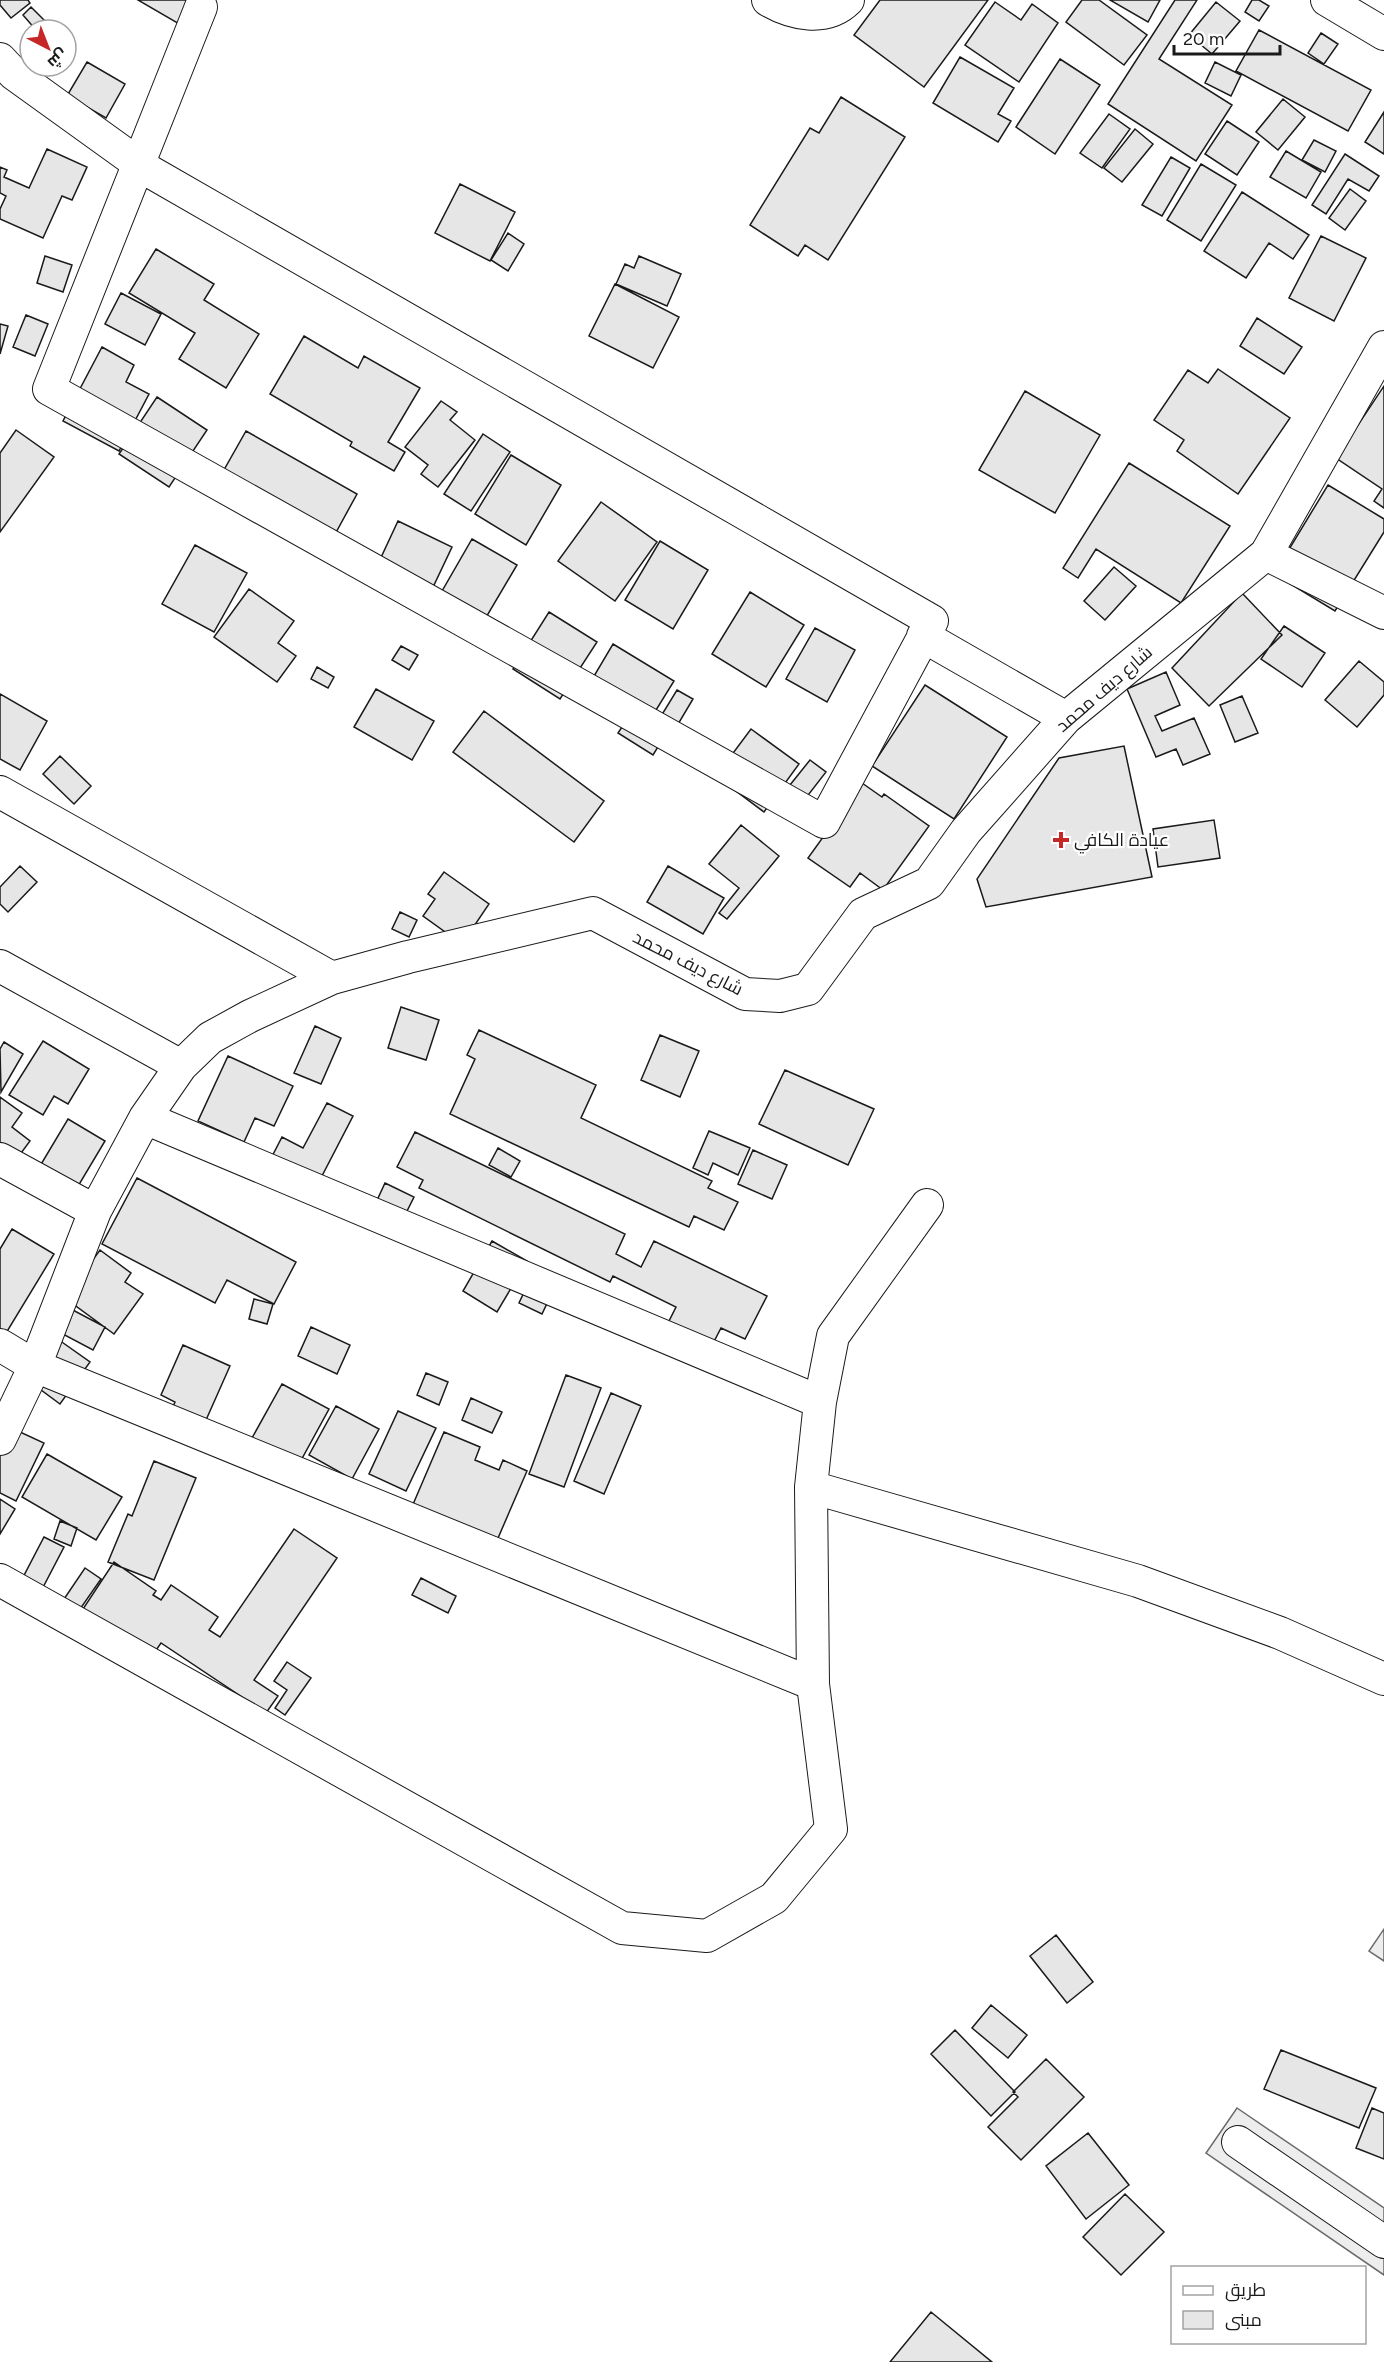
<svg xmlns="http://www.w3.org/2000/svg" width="1384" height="2362" font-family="Figtree,Cairo,sans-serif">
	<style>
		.parking { fill: #ededed; stroke: #6a6a6a; stroke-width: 1.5 }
		.building { fill: #e6e6e6; stroke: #1a1a1a; stroke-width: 1.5 }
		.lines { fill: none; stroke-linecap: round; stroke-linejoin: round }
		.minor-casing { stroke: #1a1a1a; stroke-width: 34 }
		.minor { stroke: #fff; stroke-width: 32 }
		.poi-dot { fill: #c62828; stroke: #fff; stroke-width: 2 }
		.labels { text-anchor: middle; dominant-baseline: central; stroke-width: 4.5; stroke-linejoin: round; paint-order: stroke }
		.street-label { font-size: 18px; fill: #1a1a1a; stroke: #fff }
		.poi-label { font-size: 18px; fill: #1a1a1a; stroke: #fff; text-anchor: start }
	</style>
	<rect width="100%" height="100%" fill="#fff"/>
	<path class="parking" d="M1384,1929v32l-15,-10z
		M1237,2108l147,100v67l-178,-122z"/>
	<path class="building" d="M0,0h28l2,3 -19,15 -11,-13z
		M138,0h59l-11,28z
		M880,0h108l-64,87 -70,-52z
		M1082,0h17l48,35 -23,30 -58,-43z
		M1110,0h50l-12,22z
		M1175,0h22l-38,59 73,46 -36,56 -88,-57z
		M1252,0h7l10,6 -10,15 -14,-9z
		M995,2l26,18 11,-16 26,19 -39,59 -54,-37z
		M1216,2l24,19 -28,33 -23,-19z
		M31,7l17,17 -6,6h-6l-13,-15z
		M1259,30l112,60 -23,41 -112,-60z
		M1321,33l17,11 -14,20 -16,-11z
		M960,57l54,31 -16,26 13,7 -13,21 -65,-39z
		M1060,59l40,26 -45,69 -39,-27z
		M87,62l38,22 -19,34 -19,-11 -29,4z
		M1215,62l26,13 -10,21 -26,-13z
		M841,97l64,40 -77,123 -23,-15 -7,11 -48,-31 60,-97 9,5z
		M1283,99l22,18 -27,33 -22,-18z
		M1384,112v42l-19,-12z
		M1109,114l21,15 -28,39 -22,-15z
		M1227,121l32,21 -22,33 -32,-21z
		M1135,129l18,15 -31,38 -18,-14z
		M1314,140l22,11 -11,21 -23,-12z
		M47,149l40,18 -15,33 -10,-4 -19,42 -43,-19v-10l6,-13 -6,-3v-26l7,3 -3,7 25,11z
		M1286,151l35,21 -15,26 -36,-21z
		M1345,154l34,22 -10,15 -21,-12 -22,35 -14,-9z
		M1171,157l19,11 -28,48 -20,-11z
		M1201,164l35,21 -35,56 -34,-21z
		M460,184l55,28 -25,49 -55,-28z
		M1350,189l16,12 -21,29 -16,-12z
		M1242,192l67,43 -16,24 -24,-16 -23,35 -42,-27z
		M508,233l16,11 -16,27 -17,-11z
		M1321,236l45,22 -32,63 -45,-23z
		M156,249l58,35 -10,16 55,34 -33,54 -47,-29 16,-26 -66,-40z
		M45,256l27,9 -9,27 -26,-9z
		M639,256l42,18 -14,32 -51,-22 9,-20 9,4z
		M615,284l64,33 -26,51 -64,-32z
		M121,293l40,21 -16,31 -40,-21z
		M26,315l22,9 -13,32 -22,-9z
		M1257,318l45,29 -18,27 -44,-28z
		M0,324l8,2 -8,28z
		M304,336l54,32 6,-12 56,32 -32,54 17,10 -11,19 -44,-25 2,-4 -82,-48z
		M102,347l32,18 -8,17 23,12 -30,57 -56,-30z
		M1218,369l72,49 -52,76 -61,-43 7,-11 -30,-20 34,-50 20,13z
		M1384,386v122l-10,-7 8,-12 -46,-31z
		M1025,391l75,44 -45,78 -76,-43z
		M157,397l50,33 -38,57 -50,-33z
		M441,401l16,11 -7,8 25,20 -37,47 -17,-13 7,-9 -23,-18z
		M16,430l38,27 -54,75v-79z
		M246,431l111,63 -29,53 -112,-63z
		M483,434l27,18 -39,59 -27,-17z
		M511,455l50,30 -35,60 -51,-31z
		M1129,463l101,63 -49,77 -85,-54 -18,29 -15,-10z
		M1328,485l56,34v13l-49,79 -61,-37z
		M601,502l56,40 -42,59 -57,-40z
		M398,521l54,26 -27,57 -54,-25z
		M472,539l45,26 -39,66 -44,-26z
		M660,541l48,29 -35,59 -48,-29z
		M195,545l52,28 -33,59 -52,-28z
		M1114,567l22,19 -31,34 -21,-19z
		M249,589l45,32 -16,22 18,13 -19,26 -63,-45z
		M750,592l54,33 -38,62 -54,-33z
		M1242,593l40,42 -73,71 -37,-38z
		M549,612l48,30 -37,57 -47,-30z
		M1284,626l41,27 -23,34 -41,-28z
		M815,628l40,22 -28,52 -41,-23z
		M613,644l61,37 -26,42 18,11 -13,21 -35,-22 6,-9 -43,-26z
		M401,646l17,9 -9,15 -17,-10z
		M1359,661l25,21v13l-27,32 -32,-27z
		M317,667l17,10 -6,11 -17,-9z
		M1166,672l14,33 -25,11 7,15 32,-13 16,36 -27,11 -7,-16 -20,8 -29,-68z
		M925,685l82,52 -53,82 -82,-53z
		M376,689l58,32 -22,39 -58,-33z
		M677,690l16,9 -19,32 -16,-10z
		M0,694l47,27 -27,49 -20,-11z
		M1242,696l16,37 -23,9 -15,-37z
		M484,711l120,90 -30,41 -121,-90z
		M751,729l48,35 -35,48 -48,-36z
		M1124,746l28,131 -166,30 -9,-28 82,-121z
		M60,756l31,30 -17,18 -31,-30z
		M810,760l16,12 -24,31 -16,-13z
		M862,783l20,14 2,-3 45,32 -46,64 -23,-17 -10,14 -42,-29z
		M1214,820l6,38 -62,9 -5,-38z
		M741,825l38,31 -52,63 -8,-6 20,-25 -30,-24z
		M20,866l17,16 -29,30 -8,-8v-17z
		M668,866l56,32 -21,36 -56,-32z
		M444,872l45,32 -27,40 -39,-28 12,-17 -7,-5z
		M400,912l17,8 -8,17 -17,-8z
		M401,1007l38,13 -13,40 -38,-12z
		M315,1026l26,12 -20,46 -27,-11z
		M479,1030l117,55 -15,33 131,63 -4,7 30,14 -14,28 -30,-14 -5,11 -239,-113 25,-55 -8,-4z
		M660,1035l39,16 -19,46 -39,-17z
		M43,1041l46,28 -21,35 -14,-8 -11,19 -34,-20z
		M4,1042l19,12 -22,38 -1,-43z
		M228,1056l65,30 -19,40 -19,-8 -11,24 -46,-21z
		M785,1070l89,39 -26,56 -89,-41z
		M0,1097l22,16 -10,14 18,14 -17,23 -13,-9z
		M327,1103l26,13 -43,83 -47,-25 19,-37 21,11z
		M68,1119l37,22 -31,52 -37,-22z
		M709,1131l41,17 -12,27 -25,-12 -5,12 -15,-7z
		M415,1132l210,102 -9,20 25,13 13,-26 113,55 -22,43 -24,-11 -17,33 -44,-22 16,-32 -63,-31 -3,6 -191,-94 4,-8 -26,-13z
		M498,1148l22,13 -9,16 -22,-12z
		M753,1150l34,15 -15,34 -34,-15z
		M137,1178l159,84 -22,42 -47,-24 -12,23 -113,-59z
		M385,1183l29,14 -19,38 -28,-13z
		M12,1229l42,25 -54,89v-94z
		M492,1241l35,20 -30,51 -34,-21z
		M100,1250l31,23 -6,9 18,12 -29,40 -49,-36z
		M535,1269l23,11 -16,34 -23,-11z
		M254,1299l19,5 -6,20 -18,-5z
		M69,1308l36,19 -12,23 -36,-19z
		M311,1327l39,18 -13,29 -39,-18z
		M59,1340l31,22 -30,42 -31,-23z
		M183,1345l47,21 -32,72 -33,-14 10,-22 -14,-7z
		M426,1373l22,9 -9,23 -22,-10z
		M566,1375l35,13 -37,99 -35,-13z
		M282,1384l47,25 -30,55 -47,-26z
		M611,1393l30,13 -37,88 -30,-13z
		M471,1398l31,14 -10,21 -30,-13z
		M336,1406l43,23 -27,50 -43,-24z
		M398,1411l38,17 -30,63 -37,-17z
		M7,1426l37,17 -28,58 -16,-8v-53z
		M444,1432l36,15 -5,13 24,10 4,-10 24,11 -35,81 -84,-36z
		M47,1454l75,43 -26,43 -74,-43z
		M154,1461l42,17 -42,102 -46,-18 20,-48 4,2z
		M0,1499l15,10 -15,25z
		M60,1521l17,7 -6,18 -17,-7z
		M294,1529l43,29 -83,122 24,16 -12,17 -105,-70 -9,13 -69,-47 31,-47 42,29 -3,4 8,5 10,-15 47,32 -9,13 11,7z
		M44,1537l20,10 -25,48 -20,-10z
		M85,1568l16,11 -23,33 -16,-10z
		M421,1578l35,18 -8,17 -36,-18z
		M287,1662l24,16 -26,37 -10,-7 12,-18 -13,-9z
		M1056,1935l37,47 -26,21 -37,-47z
		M991,2005l36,30 -19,23 -36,-30z
		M955,2030l60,62 -24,24 -60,-62z
		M1281,2050l95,38 -17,40 -95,-39z
		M1046,2059l38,38 -63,63 -33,-33 30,-30 -5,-5z
		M1372,2108l12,5v46l-28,-11z
		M1088,2133l41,52 -43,34 -40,-53z
		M1125,2194l39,38 -43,43 -38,-38z
		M931,2312l61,50h-102z"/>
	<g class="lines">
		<g class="minor-casing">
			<path id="minor" d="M768,0c24,14 58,22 80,0
				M1327,0l57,34
				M0,59l14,15 125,90 10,7 783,450 -108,201 -775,-433 152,-382
				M1384,347l-118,207 118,59
				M923,636l143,82
				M0,792l332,186
				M0,966l181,100
				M145,1118l675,284
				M0,1159l95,52
				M0,1345l35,21 778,318
				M0,1439l35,-73 60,-155 50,-93 36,-52 29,-28 40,-22 82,-38 76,-21 185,-44 152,81 35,2 28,-7 55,-75 66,-31 37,-52 100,-113 200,-164
				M811,1487l327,94 142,52 104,46
				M0,1580l622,348 85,8 67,-38 57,-69 -18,-145 -2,-197 9,-85 13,-66 94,-131
				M1238,2142l146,100"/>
		</g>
		<use href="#minor" class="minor"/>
	</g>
	<path class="poi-dot" d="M1058 831h6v6h6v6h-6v6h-6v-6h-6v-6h6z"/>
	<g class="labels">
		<g class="street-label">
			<text transform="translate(1104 689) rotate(-41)">شارع ديف محمد</text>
			<text transform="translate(688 963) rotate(27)">شارع ديف محمد</text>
		</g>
		<g class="poi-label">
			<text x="1074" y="840">عيادة الكافي</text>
		</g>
	</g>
	<rect x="1171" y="2266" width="195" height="78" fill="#ffffff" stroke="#a3a3a3" stroke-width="1.5"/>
	<rect x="1183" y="2286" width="30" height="9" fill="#ffffff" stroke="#a3a3a3" stroke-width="1.5"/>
	<text x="1225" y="2296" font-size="18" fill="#1a1a1a">طريق</text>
	<rect x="1183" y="2311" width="30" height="18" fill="#e6e6e6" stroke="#a3a3a3" stroke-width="1.5"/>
	<text x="1225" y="2326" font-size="18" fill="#1a1a1a">مبنى</text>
	<g transform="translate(48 48) rotate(138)"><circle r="28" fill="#ffffff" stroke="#a3a3a3" stroke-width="1.5"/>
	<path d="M0-4.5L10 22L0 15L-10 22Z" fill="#c62828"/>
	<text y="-9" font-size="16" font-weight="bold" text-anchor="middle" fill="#1a1a1a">ش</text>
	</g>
	<path d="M1174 45v9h106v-9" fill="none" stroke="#1a1a1a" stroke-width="3"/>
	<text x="1183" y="45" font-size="18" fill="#1a1a1a" stroke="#ffffff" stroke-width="4.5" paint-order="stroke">20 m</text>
</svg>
